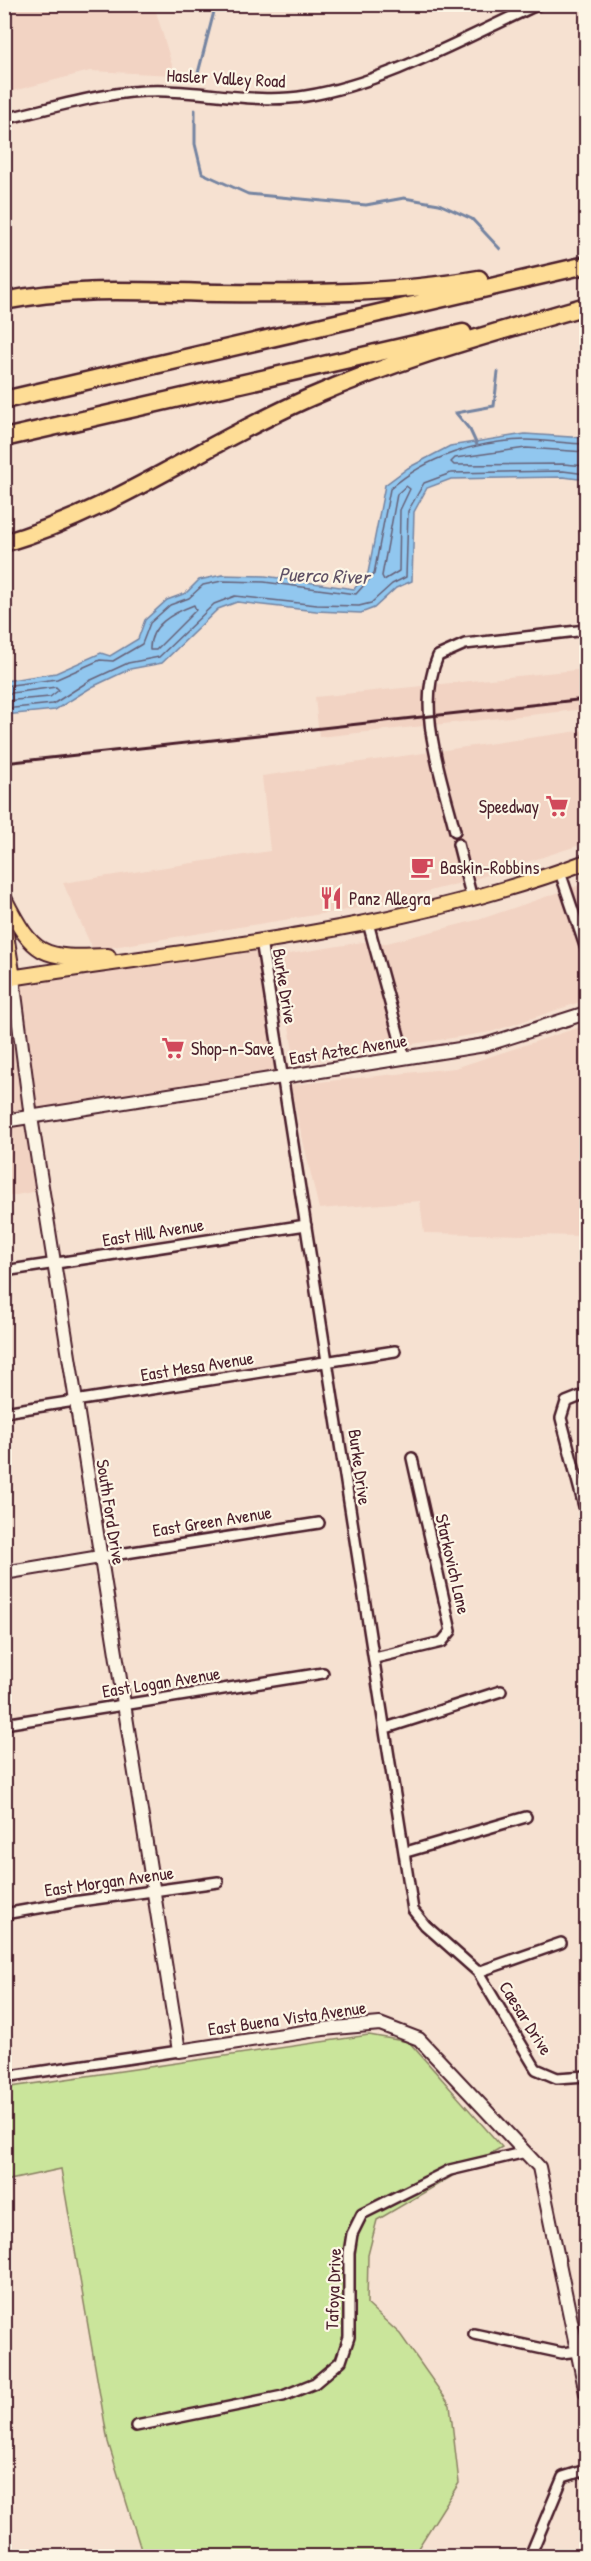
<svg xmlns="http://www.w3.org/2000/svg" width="591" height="2561" font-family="'Patrick Hand',sans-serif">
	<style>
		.built { fill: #f2d3c3 }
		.green { fill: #cae59b; stroke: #8a8263; stroke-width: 1.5 }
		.water { fill: #91c7ef; stroke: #7584a1; stroke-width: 1.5 }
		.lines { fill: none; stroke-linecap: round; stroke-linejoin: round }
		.shore { stroke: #666279; stroke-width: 1.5 }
		.stream { stroke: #7584a1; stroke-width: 3 }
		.street-casing { stroke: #4a1f2b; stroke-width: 14 }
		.secondary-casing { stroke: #4a1f2b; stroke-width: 16 }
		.primary-casing { stroke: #4a1f2b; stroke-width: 18 }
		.highway-casing { stroke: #4a1f2b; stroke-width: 21 }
		.street { stroke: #fcf5e5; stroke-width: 9 }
		.secondary { stroke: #fcf5e5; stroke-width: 12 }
		.primary { stroke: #fedd96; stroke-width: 14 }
		.highway { stroke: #fedd96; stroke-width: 16 }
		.rail { stroke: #4a1f2b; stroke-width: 3 }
		.labels { text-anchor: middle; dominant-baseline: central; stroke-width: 4.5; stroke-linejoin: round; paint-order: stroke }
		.street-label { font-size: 18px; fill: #4a1f2b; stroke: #fcf5e5 }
		.poi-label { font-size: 18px; fill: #4a1f2b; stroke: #fcf5e5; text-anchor: start }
		.water-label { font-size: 20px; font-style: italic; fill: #5f5166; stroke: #fcf5e5 }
	</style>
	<rect width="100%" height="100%" fill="#f6e1d1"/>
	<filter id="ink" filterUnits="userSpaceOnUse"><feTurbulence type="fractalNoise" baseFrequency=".0167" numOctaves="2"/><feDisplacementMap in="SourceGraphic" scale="12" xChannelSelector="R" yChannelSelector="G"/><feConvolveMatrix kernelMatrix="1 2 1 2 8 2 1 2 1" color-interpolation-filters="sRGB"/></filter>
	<g filter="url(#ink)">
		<path class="built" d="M5,4l149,1 21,70 -85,-4 -85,22z
			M586,669v40l-267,28 -4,-40z
			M586,730v113l-114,37 -100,26 -279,44 -30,-67 207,-32 -8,-75z
			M586,883v117l-95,32 -196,30 -18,-106 86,-14 24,1 94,-24z
			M261,940l22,138 -252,39 13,73 -39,7v-218z
			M586,1025v211l-162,-3 -4,-32 -101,8 -29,-124 165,-17z"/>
		<path class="green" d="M369,2035l40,7 93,105 -125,73 -9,35 -1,49 33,30 50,71 9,78 -46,73h-270l-35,-114 -47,-273 -56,12 -1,-93z"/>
		<path class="water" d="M525,434l61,4v42l-23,-3 -112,2 -24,9 -13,24 -2,69 -16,7 -22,20 -13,5 -45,-2 -79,-9 -19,7 -56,54 -32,6 -38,18 -37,23 -50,5v-34l51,-8 45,-20 9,3 28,-17 7,-19 22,-20 19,-7 13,-13 23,-5 43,1 89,13 14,-16 17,-88 23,-17 42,-22z"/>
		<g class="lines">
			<path class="shore" d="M586,452l-60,-4 -71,10 -4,4 3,3 109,-1 23,2
				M406,486l4,3 -10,21 -1,61 -15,9 -2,-4 15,-82z
				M194,605l2,5 -40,40h-6c-1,-25 23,-37 44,-45z
				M4,686l53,-7 43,-19 13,1 29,-17 8,-21 20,-18 19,-7 14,-13 19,-4 42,1 92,12 18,-20 16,-85c37,-33 88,-48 136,-49 20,0 41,4 60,4
				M4,694l52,-7 3,3 -9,7 -46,4
				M4,709l49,-5 36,-23 39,-18 31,-6 55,-53 21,-8 82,9 42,1 12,-3 21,-19 14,-7 2,-66 16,-28 27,-10 112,-2 23,3"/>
			<path class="stream" d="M197,77l19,-73
				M195,110v34l7,29 46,21 118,11 38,-7 35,6 33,15 28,30
				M477,445l-7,-15 -14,-17 38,-7 4,-34"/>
			<g class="street-casing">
				<path id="street" d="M4,119c53,-12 107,-30 162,-28 47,1 93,13 140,5 80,-13 160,-59 233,-92
					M455,831c-13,-53 -40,-122 -17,-175l27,-12 121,-14
					M458,844l14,55
					M560,872l26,77
					M368,923l37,135
					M261,940l152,970 12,15 53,47 58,97 21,9 29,-2
					M4,1271l302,-46
					M586,1394l-20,8 -5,16 25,96
					M4,1412l391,-61
					M100,1557l219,-34
					M375,1658l67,-16 9,-11 -39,-173
					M4,1724l319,-51
					M386,1728l115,-37
					M406,1852l120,-35
					M4,1914l69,-12 145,-20
					M478,1972l83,-29
					M4,2077l175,-26
					M474,2334l88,19 16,-2
					M136,2426l147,-30 32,-13 26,-22 8,-24v-84l3,-19 10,-20 88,-44 76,-18
					M530,2556l33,-79 23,-7"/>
			</g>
			<g class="secondary-casing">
				<path id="secondary" d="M13,978l18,139 148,934 144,-22 57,-5 39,15 120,128 47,226
					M4,1121l481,-76 101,-32
					M4,1573l96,-16"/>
			</g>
			<g class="primary-casing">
				<path id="primary" d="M4,898c30,59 38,61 104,58
					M4,922l9,56
					M4,979c195,-31 396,-47 582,-117"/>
			</g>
			<g class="highway-casing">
				<path id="highway" d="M4,301c74,-15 140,-9 215,-8 87,1 174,1 260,-14
					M4,400l582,-135
					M4,438l459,-105
					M4,543c110,-32 203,-101 307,-146 89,-39 183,-64 275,-91"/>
			</g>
			<use href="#street" class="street"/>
			<use href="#secondary" class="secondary"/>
			<use href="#primary" class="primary"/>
			<use href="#highway" class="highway"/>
			<path class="rail" d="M4,763l582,-64"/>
		</g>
	</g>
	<defs>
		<g id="supermarket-bare" transform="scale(1.8)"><path d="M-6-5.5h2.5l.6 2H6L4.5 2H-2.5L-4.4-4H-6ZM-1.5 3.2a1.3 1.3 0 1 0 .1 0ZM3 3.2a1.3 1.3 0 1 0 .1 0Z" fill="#d1495b" stroke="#fcf5e5" stroke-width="2.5" paint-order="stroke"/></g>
		<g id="cafe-bare" transform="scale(1.8)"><path d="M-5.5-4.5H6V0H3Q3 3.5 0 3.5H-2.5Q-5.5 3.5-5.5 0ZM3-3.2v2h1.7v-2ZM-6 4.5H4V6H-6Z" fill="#d1495b" stroke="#fcf5e5" stroke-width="2.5" paint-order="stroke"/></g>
		<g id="restaurant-bare" transform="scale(1.8)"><path d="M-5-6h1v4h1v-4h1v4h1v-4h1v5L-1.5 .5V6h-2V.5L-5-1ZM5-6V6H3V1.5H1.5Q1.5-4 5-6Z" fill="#d1495b" stroke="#fcf5e5" stroke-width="2.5" paint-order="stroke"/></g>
	</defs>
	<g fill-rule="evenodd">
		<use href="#supermarket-bare" x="557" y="806"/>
		<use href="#cafe-bare" x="422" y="867"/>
		<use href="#restaurant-bare" x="331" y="898"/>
		<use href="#supermarket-bare" x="173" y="1048"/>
	</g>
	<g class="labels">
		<g class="street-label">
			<text transform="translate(226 78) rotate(3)">Hasler Valley Road</text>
			<text transform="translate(285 986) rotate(81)">Burke Drive</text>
			<text transform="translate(348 1049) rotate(-9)">East Aztec Avenue</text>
			<text transform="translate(153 1232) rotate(-9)">East Hill Avenue</text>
			<text transform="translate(197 1366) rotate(-9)">East Mesa Avenue</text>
			<text transform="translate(360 1467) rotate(82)">Burke Drive</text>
			<text transform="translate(111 1512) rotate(81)">South Ford Drive</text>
			<text transform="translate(212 1521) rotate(-9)">East Green Avenue</text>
			<text transform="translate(453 1564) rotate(77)">Starkovich Lane</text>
			<text transform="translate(161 1682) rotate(-9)">East Logan Avenue</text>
			<text transform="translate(109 1881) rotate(-8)">East Morgan Avenue</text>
			<text transform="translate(287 2018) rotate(-8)">East Buena Vista Avenue</text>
			<text transform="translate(526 2018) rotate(58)">Caesar Drive</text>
			<text transform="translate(333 2289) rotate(-88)">Tafoya Drive</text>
		</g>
		<g class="poi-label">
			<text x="539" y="806" text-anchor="end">Speedway</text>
			<text x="440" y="867">Baskin-Robbins</text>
			<text x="349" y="898">Panz Allegra</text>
			<text x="191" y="1048">Shop-n-Save</text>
		</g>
		<g class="water-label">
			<text transform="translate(324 575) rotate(2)">Puerco River</text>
		</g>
	</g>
	<rect width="591" height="2561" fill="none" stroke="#fcf5e5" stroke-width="24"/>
	<rect x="12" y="12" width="567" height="2537" fill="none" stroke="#4a1f2b" stroke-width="2" filter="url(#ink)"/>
</svg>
